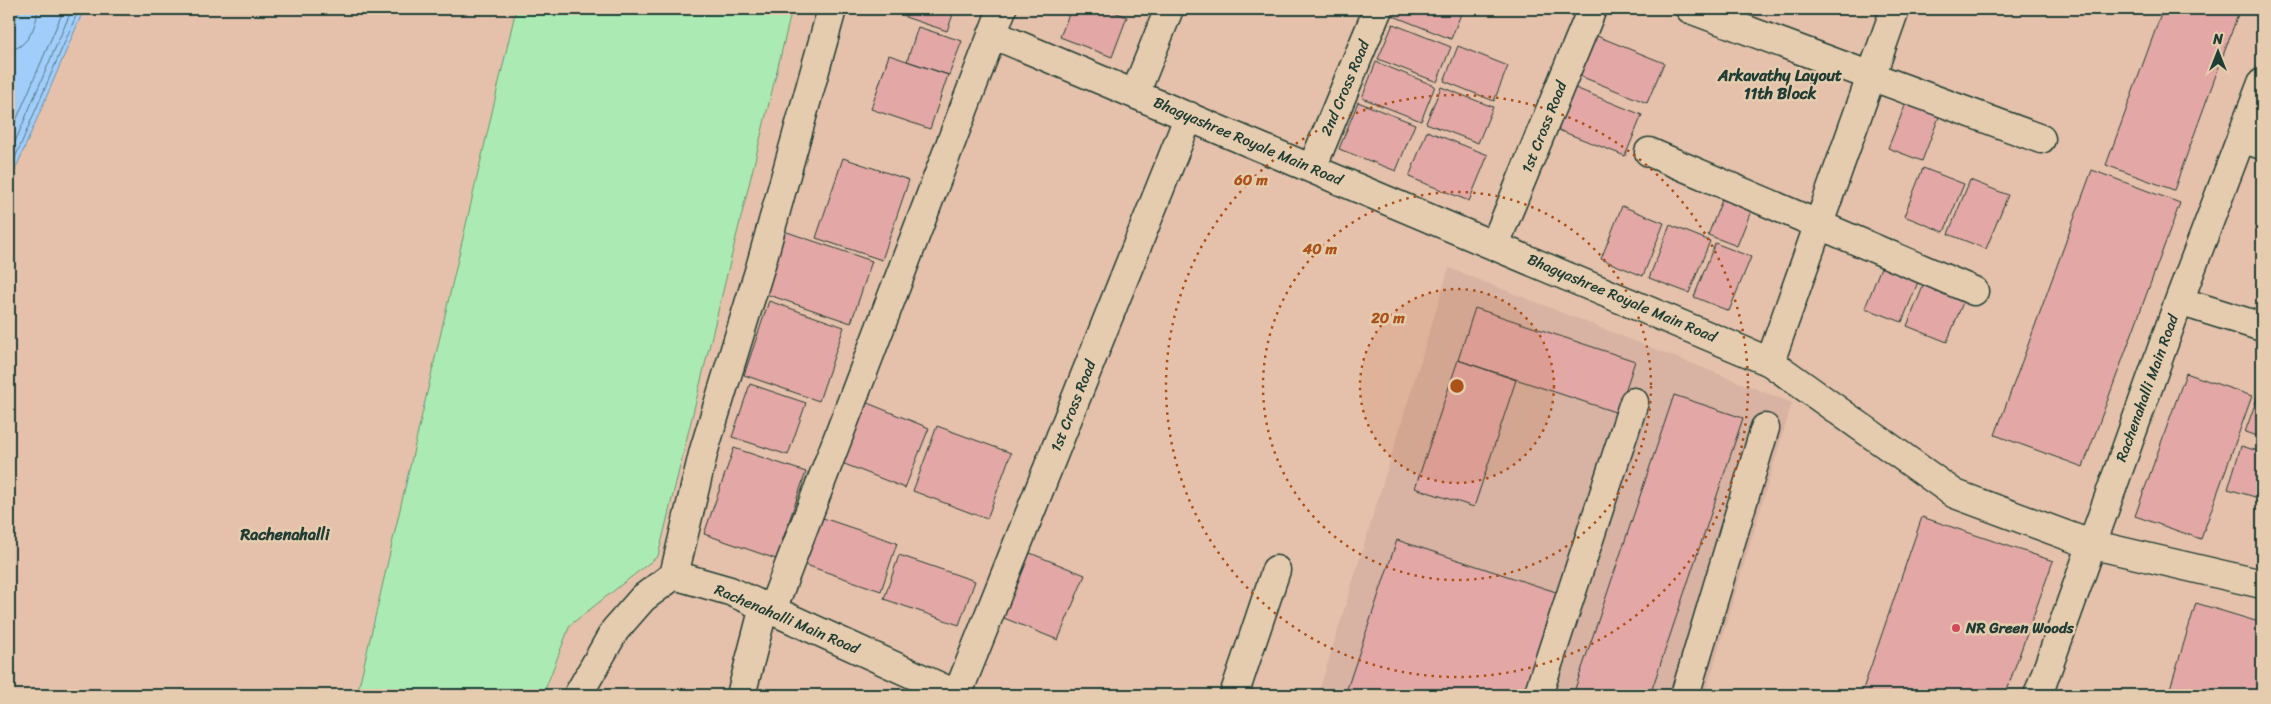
<svg xmlns="http://www.w3.org/2000/svg" width="2271" height="704" font-family="Sriracha,sans-serif">
	<style>
		.built { fill: #d8b2a2 }
		.green { fill: #abebb3; stroke: #659474 }
		.water { fill: #a0cdfa; stroke: #6c93ab }
		.lines { fill: none; stroke-linecap: round; stroke-linejoin: round }
		.shore { stroke: #537783; stroke-width: 1 }
		.building { fill: #e3a8a5; stroke: #1f3d34 }
		.minor-casing { stroke: #1f3d34; stroke-width: 31 }
		.minor { stroke: #e6ccae; stroke-width: 28 }
		.ring { fill: none; stroke: #ac5118; stroke-width: 2.5; stroke-dasharray: 2.5 5 }
		.poi-dot { fill: #d1495b; stroke: #e6ccae; stroke-width: 2 }
		.labels { text-anchor: middle; dominant-baseline: central; stroke-width: 5; stroke-linejoin: round; paint-order: stroke }
		.street-label { font-size: 15px; fill: #1f3d34; stroke: #e6ccae }
		.poi-label { font-size: 15px; font-weight: bold; fill: #1f3d34; stroke: #e6ccae; text-anchor: start }
		.neighbourhood-label { font-size: 16px; font-weight: bold; fill: #1f3d34; stroke: #e6ccae }
		.centre { fill: #ac5118; stroke: #e6ccae; stroke-width: 2.5 }
		.ring-label { font-size: 15px; text-anchor: middle; font-weight: bold; fill: #ac5118; stroke: #e6ccae; stroke-width: 5; stroke-linejoin: round; paint-order: stroke }
	</style>
	<rect width="100%" height="100%" fill="#e5c1ab"/>
	<filter id="ink" filterUnits="userSpaceOnUse"><feTurbulence type="fractalNoise" baseFrequency=".02" numOctaves="2"/><feDisplacementMap in="SourceGraphic" scale="10" xChannelSelector="R" yChannelSelector="G"/><feConvolveMatrix kernelMatrix="1 2 1 2 8 2 1 2 1" color-interpolation-filters="sRGB"/></filter>
	<g filter="url(#ink)">
		<path class="built" d="M1449,268l343,135 -87,292h-387z"/>
		<path class="green" d="M516,9h276l-134,547 -88,69 -27,70h-186z"/>
		<path class="water" d="M20,9h64l-75,175v-147z"/>
		<g class="lines">
			<path class="shore" d="M9,50c18,-1 28,-25 29,-41
				M9,137l55,-128
				M9,156l63,-147
				M9,172l70,-163"/>
		</g>
		<path class="building" d="M908,9h47l-8,22 -42,-14z
			M1071,9h36l20,8 -15,40 -52,-20z
			M1393,9h70l-12,30 -60,-24z
			M2163,9h77l-66,181 -68,-25z
			M1393,24l58,23 -14,35 -59,-23z
			M918,27l44,14 -13,34 -42,-14z
			M1592,34l72,29 -17,40 -72,-29z
			M1458,46l50,20 -14,35 -50,-20z
			M889,55l59,20 -18,54 -59,-20z
			M1376,62l59,24 -14,35 -59,-23z
			M1441,87l52,20 -15,36 -52,-20z
			M1573,87l69,28 -17,41 -69,-27z
			M1909,96l33,13 -20,52 -34,-13z
			M1358,102l57,22 -19,47 -57,-22z
			M1427,131l61,24 -19,46 -60,-24z
			M843,158l66,22 -27,80 -66,-22z
			M1923,168l41,16 -20,48 -40,-16z
			M2092,170l88,33 -97,264 -88,-32z
			M1970,180l38,15 -22,54 -38,-15z
			M1724,195l29,11 -16,40 -29,-11z
			M1622,206l42,17 -21,53 -42,-17z
			M1670,225l40,16 -21,52 -40,-15z
			M784,231l88,30 -21,62 -88,-30z
			M1715,243l36,14 -22,54 -35,-14z
			M1883,262l37,15 -18,45 -37,-14z
			M1926,279l40,16 -19,47 -40,-16z
			M769,301l75,26 -25,74 -75,-26z
			M1475,308l160,53 -17,52 -160,-53z
			M1458,360l58,20 -42,127 -59,-19z
			M2186,373l66,23 -51,143 -66,-23z
			M750,384l56,19 -18,52 -56,-18z
			M2262,385v53l-17,-6z
			M1674,395l69,23 -93,277h-77z
			M865,402l64,26 -24,60 -63,-25z
			M937,426l74,27 -24,66 -74,-28z
			M2241,446l21,6v47l-34,-10z
			M734,448l72,24 -30,87 -72,-25z
			M820,517l77,26 -16,48 -78,-27z
			M1922,517l131,44 -48,134h-144z
			M1397,540l162,53 -34,102h-180z
			M1025,551l60,24 -27,65 -59,-24z
			M899,555l76,26 -16,44 -75,-26z
			M2196,603l66,20v72h-94z"/>
		<g class="lines">
			<g class="minor-casing">
				<path id="minor" d="M1690,9l351,130
					M992,34l778,328 185,132 135,50 172,40
					M1135,94l34,-85
					M2241,138l21,7
					M1649,152l325,139
					M1312,168l66,-159
					M1495,244l97,-235
					M2179,301l83,26
					M1770,362l125,-353
					M674,575l30,-125 56,-182 72,-259
					M772,610l230,-601
					M578,695l37,-65 28,-32 31,-23 56,16 228,104
					M741,695l23,-88
					M957,695l232,-579
					M1234,695l42,-125
					M1538,695l96,-293
					M1685,695l80,-267
					M2038,695l141,-394 83,-218"/>
			</g>
			<use href="#minor" class="minor"/>
		</g>
	</g>
	<circle cx="1457" cy="386" r="97" fill="#ac5118" fill-opacity=".12"/>
	<g class="ring">
		<circle cx="1457" cy="386" r="97"/>
		<circle cx="1457" cy="386" r="194"/>
		<circle cx="1457" cy="386" r="291"/>
	</g>
	<circle class="poi-dot" cx="1956" cy="628" r="5"/>
	<g class="labels">
		<g class="street-label">
			<text transform="translate(1345 88) rotate(-67)">2nd Cross Road</text>
			<text transform="translate(1544 127) rotate(-68)">1st Cross Road</text>
			<text transform="translate(1248 141) rotate(23)">Bhagyashree Royale Main Road</text>
			<text transform="translate(1622 298) rotate(23)">Bhagyashree Royale Main Road</text>
			<text transform="translate(2147 388) rotate(-70)">Rachenahalli Main Road</text>
			<text transform="translate(1073 406) rotate(-68)">1st Cross Road</text>
			<text transform="translate(787 619) rotate(23)">Rachenahalli Main Road</text>
		</g>
		<g class="poi-label">
			<text x="1966" y="628">NR Green Woods</text>
		</g>
		<g class="neighbourhood-label">
			<text x="1780" y="75">Arkavathy Layout<tspan x="1780" dy="18">11th Block</tspan></text>
			<text x="285" y="534">Rachenahalli</text>
		</g>
	</g>
	<circle cx="1457" cy="386" r="8" class="centre"/>
	<g class="ring-label">
		<text x="1251" y="185">60 m</text>
		<text x="1320" y="254">40 m</text>
		<text x="1388" y="323">20 m</text>
	</g>
	<rect width="2271" height="704" fill="none" stroke="#e6ccae" stroke-width="30"/>
	<rect x="15" y="15" width="2241" height="674" fill="none" stroke="#1f3d34" stroke-width="2" filter="url(#ink)"/>
	<g transform="translate(2218 52)" stroke="#e6ccae" stroke-width="4" paint-order="stroke">
	<path d="M0-4L9 19L0 12L-9 19Z" fill="#1f3d34"/>
	<text y="-8" font-size="14" font-weight="bold" text-anchor="middle" fill="#1f3d34">N</text>
	</g>
</svg>
